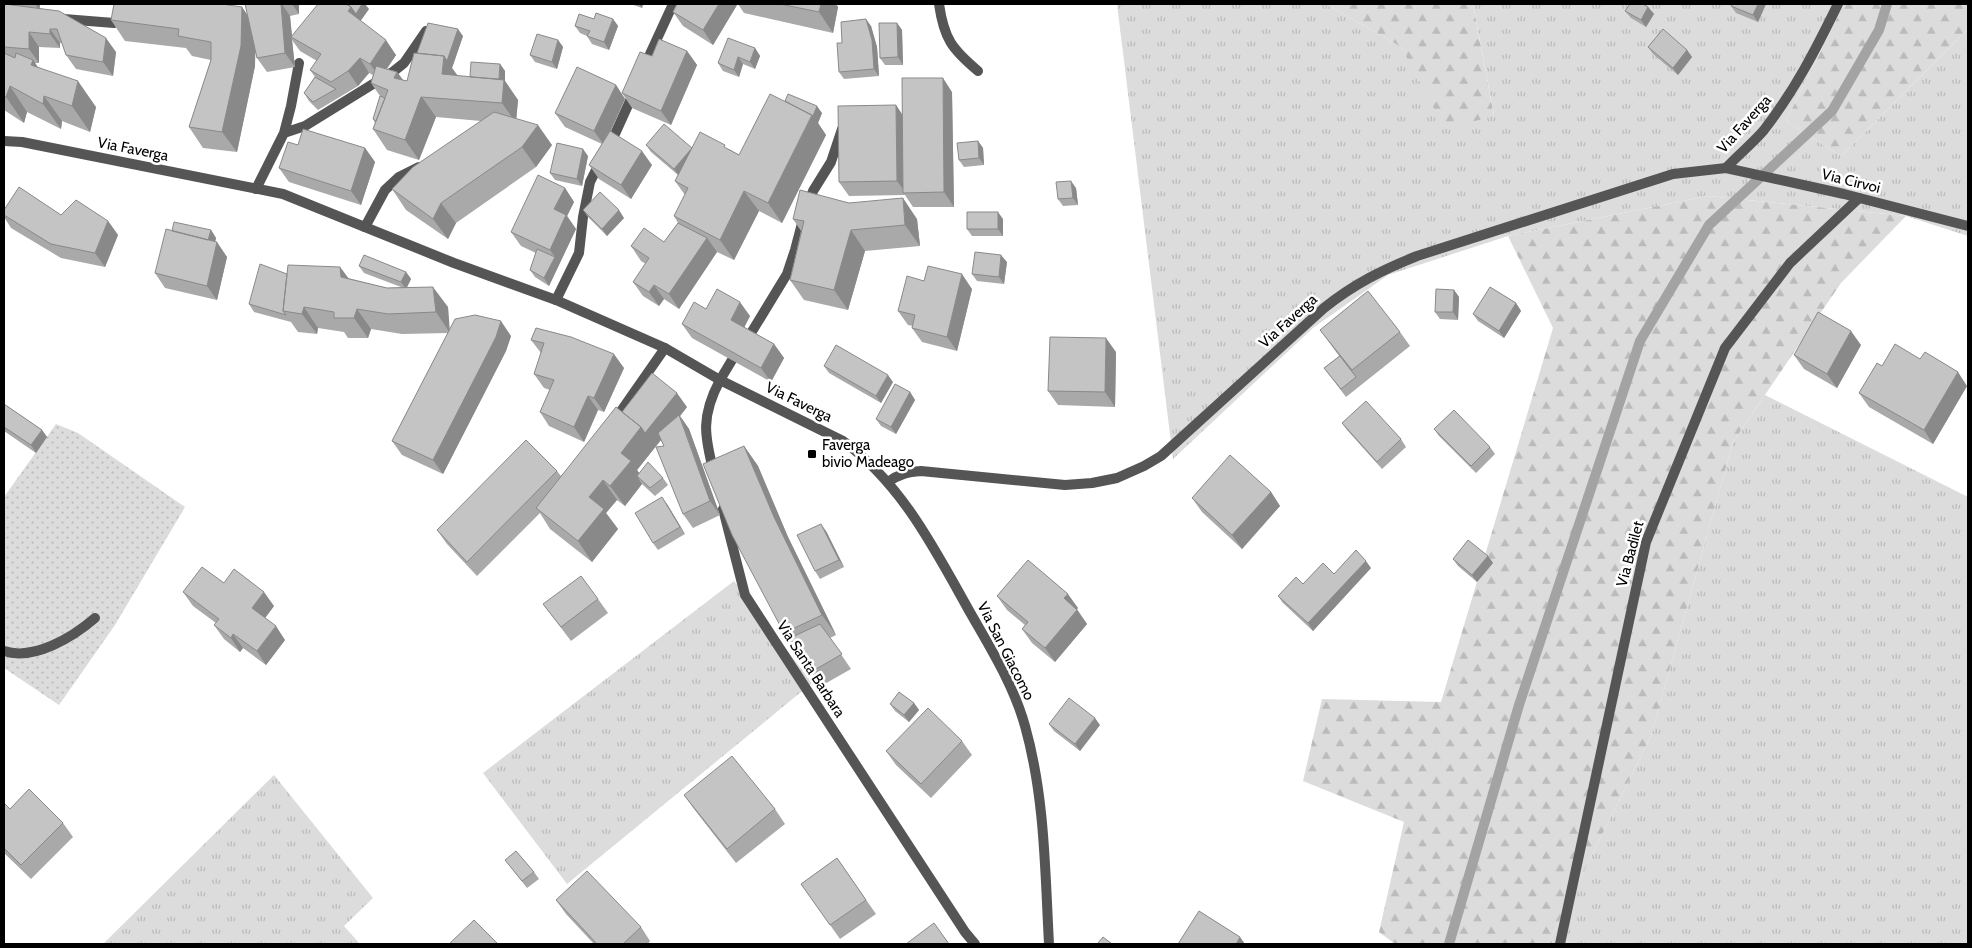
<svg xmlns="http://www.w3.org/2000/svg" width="1972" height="948" font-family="Cabin,sans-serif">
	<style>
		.grass { fill: url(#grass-tufts) }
		.forest { fill: url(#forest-firs) }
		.park { fill: url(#park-dots) }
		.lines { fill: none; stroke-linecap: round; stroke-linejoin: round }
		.stream { stroke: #a3a3a3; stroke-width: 10 }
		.service { stroke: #555; stroke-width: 10 }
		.minor { stroke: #555; stroke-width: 10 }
		.tertiary { stroke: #555; stroke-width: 10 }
		.wall { fill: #a9a9a9 }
		.shaded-wall { fill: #898989 }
		.building { fill: #c4c4c4; stroke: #898989 }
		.poi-dot { fill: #000; stroke: #fff; stroke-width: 2 }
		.labels { text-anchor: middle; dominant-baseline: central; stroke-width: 5; stroke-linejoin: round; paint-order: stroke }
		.street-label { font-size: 15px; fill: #000; stroke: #fff }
		.poi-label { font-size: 15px; fill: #000; stroke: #fff; text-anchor: start }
	</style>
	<defs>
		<pattern id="grass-tufts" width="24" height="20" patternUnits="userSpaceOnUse" patternTransform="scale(1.25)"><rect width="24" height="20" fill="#dcdcdc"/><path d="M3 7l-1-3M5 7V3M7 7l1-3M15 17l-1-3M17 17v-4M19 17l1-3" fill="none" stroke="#bbb"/></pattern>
		<pattern id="forest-firs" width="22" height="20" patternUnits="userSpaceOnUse" patternTransform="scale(1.25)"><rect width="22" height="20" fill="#dcdcdc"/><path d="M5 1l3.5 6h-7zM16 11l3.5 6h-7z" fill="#bbb"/></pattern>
		<pattern id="park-dots" width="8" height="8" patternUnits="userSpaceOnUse" patternTransform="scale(1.25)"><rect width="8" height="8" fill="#dcdcdc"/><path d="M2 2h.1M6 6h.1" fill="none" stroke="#bbb" stroke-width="1.8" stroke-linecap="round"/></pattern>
	</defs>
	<rect width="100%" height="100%" fill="#fff"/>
	<path class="grass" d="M1117,4h209l75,43 45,81 48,-13 -21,-111h371l-58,117 55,35 127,-127v207l-62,-20 -198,-20 -200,40 -120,39 -75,53 -140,131z
		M1765,395l203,102v447h-420l103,-208 82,-294z
		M734,581l78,102 -245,201 -84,-111z
		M274,775l99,123 -29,28 16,18h-257z"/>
	<path class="forest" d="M1326,4h147l21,112 -49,13 -44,-82z
		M1844,4h124v25l-127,127 -55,-35z
		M1708,196l198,20 -65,67 -108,159 -82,294 -103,208h-153l-16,-12 25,-110 -101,-41 19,-82 119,3 112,-374 -45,-92z"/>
	<path class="park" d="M56,424l22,9 107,74 -70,118 -56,80 -55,-37v-171z"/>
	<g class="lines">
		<path class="stream" d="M1449,944l70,-239 121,-364 69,-116 123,-114 47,-81 8,-26"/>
		<path class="service" d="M939,4c5,35 13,45 39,67
			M64,19l50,4 9,-7 6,-12
			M644,67l29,-63
			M284,133l21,-7 89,-55 10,-8 22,-32
			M610,145l24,-53
			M256,189l28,-56 7,-27 8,-43
			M365,227l20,-37 14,-13 20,-10
			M556,300l23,-47 4,-36 7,-35 10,-20
			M748,338l39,-64 8,-24 10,-38 8,-21 18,-29 11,-33
			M720,380l12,-20
			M614,421l51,-73"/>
		<path class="minor" d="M1726,168c12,-13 27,-25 38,-38 31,-40 52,-81 74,-126
			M714,473c-10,-38 -13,-57 6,-93
			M723,509l22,86 220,337 10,12
			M4,651c30,10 69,-14 91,-33
			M1560,944l86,-402 79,-194 65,-85 69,-65"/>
		<path class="tertiary" d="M4,141l18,1 261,52 171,69 102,37 109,48 55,32 123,61c60,44 92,109 128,173 20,35 43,72 54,112 20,71 20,145 24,218
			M888,482c11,-8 20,-10 33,-11l144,14 27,-2 25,-5 27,-12 17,-10 163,-148c30,-24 58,-38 93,-52l256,-82 53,-6 118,26 124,32"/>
	</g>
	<path class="wall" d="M4,4h36v4l76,44 -3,24 -37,-7 -10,-14 -4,-12h-2v5l-21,-1v16h-4l3,5 58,39 -6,25 -28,-11 -1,8 -34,-17 -3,11 -20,-13z
		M245,4h54v10l-9,2 2,19 77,-26 -9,12 36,34 -9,14 10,3 6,8 4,1 10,-28 46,-17 -11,32 5,8 13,1 30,-13 5,7v10l13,19 -2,19 36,26 -16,22 -80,56 -8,16 -42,-29 -14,-21 89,-68 -45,-4 -17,43 -32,-10 -14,-21 2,-6 -2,-4 7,-23 -9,-13 2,-8 -4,-2 -11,13 -40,24 -9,-9 -5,-8 11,-16 -5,-7 7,-9 -17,-10 -8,-11 3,27 -28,5 -10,-14 -2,-7v15l-18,86 -34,-4 -14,-21 22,-67 -19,-4 -6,-8 -61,-7 -14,-21 131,-13 6,9z
		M631,4h12l-1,4z
		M677,4h59l1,1 -24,40 -30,-19 -10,-14z
		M738,4h98l2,3 -5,26 -89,-20z
		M1732,4h34l-8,18 -22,-9 -5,-7z
		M1648,7l6,7 -8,13 -15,-9 -6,-7z
		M594,19h19l5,7 -9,24 -17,-6 -5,-8 -7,-3 -5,-7z
		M897,23l5,7 1,35h-18l-5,-7z
		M871,26l6,21 2,29 -35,3 -5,-7 3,-29z
		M558,40l5,7 -6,22 -22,-7 -5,-7z
		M1648,47l39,3 5,7 -14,18 -25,-21z
		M755,48l5,8 -5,13 -12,-5 -4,13 -16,-6 -5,-8z
		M687,51l10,14 -26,60 -39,-17 -10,-15 30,-37z
		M616,85l9,14 -14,32 41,34 -21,34 -32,-20 -10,-14 13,-21 -37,-17 -10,-14z
		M952,92l2,115h-41l-8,-12 -56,1 -10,-14 57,-77 6,10z
		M785,101l37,12 -4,10 8,12 -44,88 -23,-12 -25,49 -17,-8 -38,57 -15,-10 -5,7 -16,-10 -10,-14 13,-18 -5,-3 -10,-15 33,-4 14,-19 -4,-7 11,-21 -10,-14 3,-6 -27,-23 -5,-7 83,4 10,6z
		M978,141l5,7 1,17 -20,2 -5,-7z
		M298,145l67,3 10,14 -14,43 -72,-23 -10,-14z
		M588,156l-6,30 -27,-6 -5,-7z
		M565,188l9,14 -7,14 9,13 -27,57 -14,-9 -5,-7 6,-17 -15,-7 -10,-14z
		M1076,188l2,17 -15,1 -5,-7z
		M849,203l68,16 3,27 -55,5 -17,59 -44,-10 -14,-20 11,-49 -8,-12z
		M4,210l57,5 47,6 10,14 -13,32 -44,-9 -50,-30 -7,-11z
		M583,210l41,8 -17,18 -19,-19z
		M1003,219v17h-31l-5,-7z
		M211,230l5,8 -1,4 12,15 -10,43 -52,-12 -10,-15 17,-42z
		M1007,262l-3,22 -27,-3 -5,-7z
		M359,266l47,6 5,7 -4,8 41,20 1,22 62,7 -5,15 -63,123 -41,-19 -10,-14 56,-108 -46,1 -31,-5 -3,9h-20l-4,-6 -26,-4 -1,6 -19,-2 -7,-10 -37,-10 -5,-8 38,-30 53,-7 8,11 39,10 14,-1 -37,-14z
		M924,281l48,8 -15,62 -35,-9 -10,-14 1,-2 -5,-1 -10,-14z
		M1454,290l5,7 -1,23 -18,-1 -5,-7z
		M1516,303l5,8 -17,27 -26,-17 -5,-7z
		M706,309l44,7 -6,11 30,17 10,14 -13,24 -79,-44 -10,-14z
		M536,328l88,40 -20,44 -6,-2 -14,32 -35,-16 -9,-14 10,-22 -6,-2 -10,-14 7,-21 -10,-13z
		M1320,330l80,2 10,14 -64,51 -22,-29 15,-12z
		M1861,345l-24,43 -33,-19 -10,-14z
		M1116,352l-1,55 -57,-2 -10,-14z
		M824,366l69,16 -12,21 -52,-30z
		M1967,386l-34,58 -64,-37 -10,-14z
		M910,392l5,8 -19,34 -15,-8 -5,-7z
		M4,404l38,26 5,7 -11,16 -32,-22z
		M687,407l-7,9 9,13 31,86 -27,13 -10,-14 -19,-68 -3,-6 -24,30 2,3 24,5 5,7 -13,11 -13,-12 -17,22 -8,-6 -11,13 12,16 -26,33 -42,-33 -10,-16 -63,63 -30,-32 -10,-14 120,-59 4,5 61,-64z
		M1342,423l59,16 5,8 -24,22 -35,-39z
		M1434,429l56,18 5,7 -19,19 -37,-37z
		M744,446l14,20 30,71 48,98 -6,3 21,31 -30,17 -37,-53z
		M1271,492l9,14 -38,43 -40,-37 -10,-14z
		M667,504l18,30 -27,16 -5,-7z
		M826,531l18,36 -24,12 -5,-8z
		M1488,556l5,7 -16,19 -19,-16 -5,-7z
		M1371,568l-58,63 -30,-28 -5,-7 25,-12 31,-10z
		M224,583l50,23 -9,12 20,22 -19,25 -23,-17 -3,4 -16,-13 -10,-14 2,-2 -23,-17 -10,-14z
		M997,596l81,12 -1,1 10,15 -32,38 -23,-19 -10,-14 3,-4 -18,-15z
		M598,599l10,14 -37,28 -28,-37z
		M914,703l5,7 -10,12 -14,-11 -5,-7z
		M1049,724l51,1 -20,26 -26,-20z
		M962,741l10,14 -41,43 -35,-33 -10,-14z
		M684,795l91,14 10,15 -49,39 -42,-54z
		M4,803l6,6 53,14 10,14 -42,42 -27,-26z
		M837,858l39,56 -36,25 -39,-55z
		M505,860l29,12 5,7 -12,9z
		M556,900l85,27 9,14 -2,3h-54l-28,-30z"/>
	<path class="shaded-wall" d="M35,4h5l-1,6z
		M281,4h1l8,12 2,22 -1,-1 1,3 3,27 -10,-14z
		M292,4h7v10z
		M362,4h3l4,5 -12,17 -9,-15 3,-4z
		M639,4h4l-1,4z
		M719,4h17l1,1 -24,40 -10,-15z
		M821,4h15l2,3 -5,26 -14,-21z
		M1758,4h8l-8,18 -5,-7z
		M242,7l14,21 -1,38 -18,86 -15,-20z
		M1648,7l6,7 -8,13 -5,-7z
		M613,19l5,7 -9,24 -5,-8z
		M866,19l5,7 6,21 2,29 -5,-7z
		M897,23l5,7 1,35 -5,-8z
		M50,29l10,14v5l-10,-14z
		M458,29l5,7 -11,32 6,8 -16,-2 2,-18z
		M29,32l10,15v16l-10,-14z
		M106,38l10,14 -3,24 -10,-14z
		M386,40l10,15 -16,23 -10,-14z
		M558,40l5,7 -6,22 -5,-7z
		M755,48l5,8 -5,13 -5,-7z
		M1687,50l5,7 -14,18 -5,-7z
		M687,51l10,14 -26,60 -10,-14z
		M738,57l5,7 -4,13 -5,-7z
		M360,58l9,15 -11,13 -10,-15z
		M33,60l18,26 -20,-21z
		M500,64l5,7v10l13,19 -2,23 -14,-20 -3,-18z
		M397,72l15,20 -18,-14z
		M428,73l-6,24 14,20 -17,43 -14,-20z
		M943,78l9,14 2,115 -10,-15z
		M78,81l18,26 -6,25 -18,-26z
		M616,85l9,14 -21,46 -10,-14z
		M10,86l17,26 -3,11 -18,-26z
		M44,96l18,25 -1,8 -18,-25z
		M896,105l10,15v73l-9,-12z
		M817,106l5,7 -4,10 8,12 -44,88 -14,-20z
		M538,125l14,20 -16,22 -14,-20z
		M978,141l5,7 1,17 -5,-7z
		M365,148l10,14 -14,43 -10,-14z
		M692,148l-13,28 -5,-7z
		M583,149l5,7 -6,30 -5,-7z
		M642,151l10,14 -21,34 -10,-14z
		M1071,181l5,7 2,17 -5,-7z
		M565,188l9,14 -7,14 9,13 -27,57 -5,-8 11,-21 -5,-7 4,-41z
		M744,191l15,20 -25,49 -14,-20z
		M903,198l14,21 3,27 -15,-21z
		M441,203l15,20 -8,16 -15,-20z
		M619,210l5,8 -17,18 -5,-7z
		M998,212l5,7v17l-5,-7z
		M108,221l10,14 -13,32 -10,-14z
		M211,230l5,8 -4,15 -5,-7z
		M851,230l14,21 -17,59 -14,-20z
		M707,238l10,14 -38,57 -10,-15z
		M217,242l10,15 -10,43 -10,-14z
		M1001,255l6,7 -3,22 -5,-7z
		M340,267l15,20 -14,-10z
		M406,272l5,7 -5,10 -5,-7z
		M962,274l10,15 -15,62 -10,-14z
		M654,285l10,14 -5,7 -10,-14z
		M433,287l15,20 2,26 -14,-21z
		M1454,290l5,7 -1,23 -5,-8z
		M740,302l10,14 -9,18 -10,-14z
		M1516,303l5,8 -17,27 -5,-7z
		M304,307l14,21 -1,6 -15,-20z
		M357,309l14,20 -3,9 -14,-20z
		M501,321l10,15 -5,15 -63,123 -10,-14z
		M1851,331l10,14 -24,43 -10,-14z
		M1106,338l10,14 -1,55 -10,-15z
		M774,344l10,14 -13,24 -10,-14z
		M614,354l10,14 -20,44 -10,-14z
		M1958,372l9,14 -34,58 -9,-14z
		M888,375l5,7 -12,21 -5,-7z
		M910,392l5,8 -19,34 -5,-7z
		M677,393l10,14 -7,9 9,13 31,86 -10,-14 -30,-85 -43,54 8,11 -8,-5 5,8 -17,22 -15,-20 11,-33 20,-26z
		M588,396l10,14 -14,32 -10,-15z
		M42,430l5,7 -11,16 -5,-8z
		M744,446l14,20 30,71 48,98 -14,-20 -48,-98z
		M603,480l14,20 -11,13 12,16 -26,33 -14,-21 11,-44z
		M1271,492l9,14 -38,43 -10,-14z
		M662,497l5,7 18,30 -5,-7z
		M821,524l5,7 18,36 -5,-7z
		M1488,556l5,7 -16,19 -5,-7z
		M1366,561l5,7 -58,63 -5,-8z
		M264,592l10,14 -12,16 -10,-14z
		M1068,594l10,14 -4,4 -10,-14z
		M1077,610l10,14 -32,38 -10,-14z
		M276,626l9,14 -19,25 -9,-14z
		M233,634l10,14 -3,4 -9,-14z
		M914,703l5,7 -10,12 -5,-7z
		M1095,718l5,7 -20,26 -5,-7z
		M1240,937l5,7h-9z"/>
	<path class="building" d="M4,4l55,7 47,27 -3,24 -37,-7 -9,-26h-7v5l-21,-2v17l-25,-2z
		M114,4h108l20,3 -1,39 -19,86 -33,-5 22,-67v-18l-33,-6 1,-7 -68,-9z
		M245,4h36l4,49 -28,5z
		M318,4h28l5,3 -3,4 38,29 -16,24 -10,-6 -12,13 -17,11 -21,-12 11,-16 -30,-17z
		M346,4h16l-6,10 -5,-7z
		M677,4h42l-16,26 -30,-18z
		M780,4h41l-2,8z
		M1630,4h13l5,3 -7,13 -16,-9z
		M1732,4h26l-5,11 -22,-9z
		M596,13l17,6 -9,23 -17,-6 3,-5 -15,-5 4,-12 15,5z
		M866,19l6,21 2,29 -35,3 -2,-29h5l-1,-21z
		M428,23l30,6 -11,32 -3,-5 -27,-3z
		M879,23h18l1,34 -18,1z
		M1663,29l24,21 -14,18 -25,-21z
		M537,34l21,6 -6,22 -22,-7z
		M728,38l27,10 -5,14 -12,-5 -4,13 -16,-7z
		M659,39l28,12 -26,60 -39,-18 18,-41 12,4z
		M4,53l11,5 1,-5 17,7 -2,5 47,16 -6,25 -28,-10 -1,8 -33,-18 -4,11 -2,-1z
		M414,53l30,3 -2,18 62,6 -2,23 -81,-6 -16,43 -32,-11 15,-39 -17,-7 5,-17 21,6 -3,6 13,3z
		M471,62l29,2 -1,15 -29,-2z
		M577,67l39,18 -22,46 -39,-18z
		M315,77l21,12 -23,13 -9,-9z
		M902,78h41l1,114 -41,1z
		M770,94l42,21 -44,88 -24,-12 -24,49 -46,-24 14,-28 -13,-7 25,-49 25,13 -1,2 15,8z
		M788,94l29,12 -4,10 -28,-15z
		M380,96l5,2 -9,23 -3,-2z
		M896,105l1,76 -58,1 -1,-76z
		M494,112l44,13 -16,22 -81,56 -8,16 -41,-30 21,-22z
		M664,124l28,24 -18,21 -28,-24z
		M303,129l62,19 -14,43 -72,-23 9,-26 10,3z
		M610,131l32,20 -21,34 -32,-20z
		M978,141l1,17 -20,2 -2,-17z
		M557,143l26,6 -6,30 -27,-6z
		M538,175l27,13 -11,21 12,6 -16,35 -39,-18z
		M1071,181l2,17 -15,1 -2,-17z
		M19,187l42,28 15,-15 32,21 -13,32 -44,-9 -47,-29v-5z
		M800,190l49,13 54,-5 2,27 -54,5 -17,60 -44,-10 14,-59 -11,-2z
		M600,192l19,18 -17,19 -19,-19z
		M967,212h31v17h-31z
		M174,222l37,8 -3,10 -36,-9z
		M678,223l29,15 -38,56 -15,-9 -5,7 -16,-10 16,-24 -18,-12 13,-18 20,14z
		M166,229l51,13 -10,44 -52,-13z
		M537,249l18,8 -11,21 -14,-8z
		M975,252l26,3 -2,22 -27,-3z
		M364,255l42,17 -5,10 -42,-16z
		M260,264l27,10 -4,37 3,4 -37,-11z
		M288,265l52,2 1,10 46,11 46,-1 3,25 -48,2 -31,-5 -3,9h-20v-6l-30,-5 -2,7 -19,-3z
		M928,266l34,8 -15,63 -35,-9 3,-13 -17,-4 9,-35 17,5z
		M1490,287l26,16 -17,28 -26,-17z
		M717,289l23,13 -9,18 43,24 -13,24 -79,-44 12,-22 12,7z
		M1436,289l18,1 -1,22h-18z
		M1368,291l32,41 -48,38 -32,-40z
		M1818,312l33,19 -24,43 -33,-19z
		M475,315l26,6 -5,16 -63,123 -41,-19 63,-122z
		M536,328l35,9 43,17 -20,44 -6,-2 -14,31 -34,-15 14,-32 -20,-6 10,-31 -13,-3z
		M1050,337l56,1 -1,54 -57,-1z
		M1895,344l25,15 5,-7 33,20 -34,58 -65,-37 18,-30 5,3z
		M836,345l52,30 -12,21 -52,-30z
		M1340,356l16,21 -15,12 -17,-21z
		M652,373l25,20 -32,40 -4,-6 -19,-15z
		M895,384l15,8 -19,35 -15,-8z
		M1366,401l35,38 -24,23 -35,-39z
		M4,404l38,26 -11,15 -27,-18z
		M616,407l25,20 -20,26 10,8 -21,25 -7,-6 -14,17 15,12 -26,32 -42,-33z
		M1454,410l36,37 -19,19 -37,-37z
		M679,415l31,86 -27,13 -27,-67 8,-1 -6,-13z
		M526,440l31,31 -90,91 -30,-32z
		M744,446l30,71 48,98 -38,18 -52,-98 -29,-71z
		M1230,455l41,37 -39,43 -40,-37z
		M648,462l15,16 -13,10 -13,-12z
		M662,497l18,30 -27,16 -18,-30z
		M821,524l18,36 -24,11 -18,-36z
		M1468,540l20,16 -16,19 -19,-16z
		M1356,550l10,11 -58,62 -30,-27 18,-19 7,7 20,-21 11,11z
		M1028,560l40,34 -4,4 13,12 -32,38 -23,-19 6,-7 -31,-26z
		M202,567l22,16 10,-14 30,23 -12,16 24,18 -19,25 -24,-17 -2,4 -17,-13 5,-6 -36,-27z
		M581,576l17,23 -37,28 -18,-23z
		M820,624l22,30 -31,18 -23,-33z
		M899,692l15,11 -10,12 -14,-11z
		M1069,698l26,20 -20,26 -26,-20z
		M928,708l34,33 -41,43 -35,-33z
		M732,756l43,53 -48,40 -43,-54z
		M29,789l34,34 -42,42 -17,-17v-45l6,6z
		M516,851l18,21 -12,9 -17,-21z
		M837,858l29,42 -36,25 -29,-41z
		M587,871l54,56 -18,17h-26l-41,-44z
		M1199,911l41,26 -4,7h-58z
		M474,920l24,24h-49z
		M934,923l15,21h-43z
		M1103,937l9,7h-15z"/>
	<rect class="poi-dot" x="807" y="449" width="10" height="10" rx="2.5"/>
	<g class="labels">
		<g class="street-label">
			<text transform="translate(1744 124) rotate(-48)">Via Faverga</text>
			<text transform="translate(133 149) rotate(11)">Via Faverga</text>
			<text transform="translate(1851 181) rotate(14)">Via Cirvoi</text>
			<text transform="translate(1288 321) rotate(-42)">Via Faverga</text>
			<text transform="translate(799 402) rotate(26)">Via Faverga</text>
			<text transform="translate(1630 554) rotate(-75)">Via Badilet</text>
			<text transform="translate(1006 651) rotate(63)">Via San Giacomo</text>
			<text transform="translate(811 669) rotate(57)">Via Santa Barbara</text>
		</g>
		<g class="poi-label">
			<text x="822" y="445">Faverga<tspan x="822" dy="17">bivio Madeago</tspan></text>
		</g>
	</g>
	<rect width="1972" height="948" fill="none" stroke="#000000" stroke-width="10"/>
</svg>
